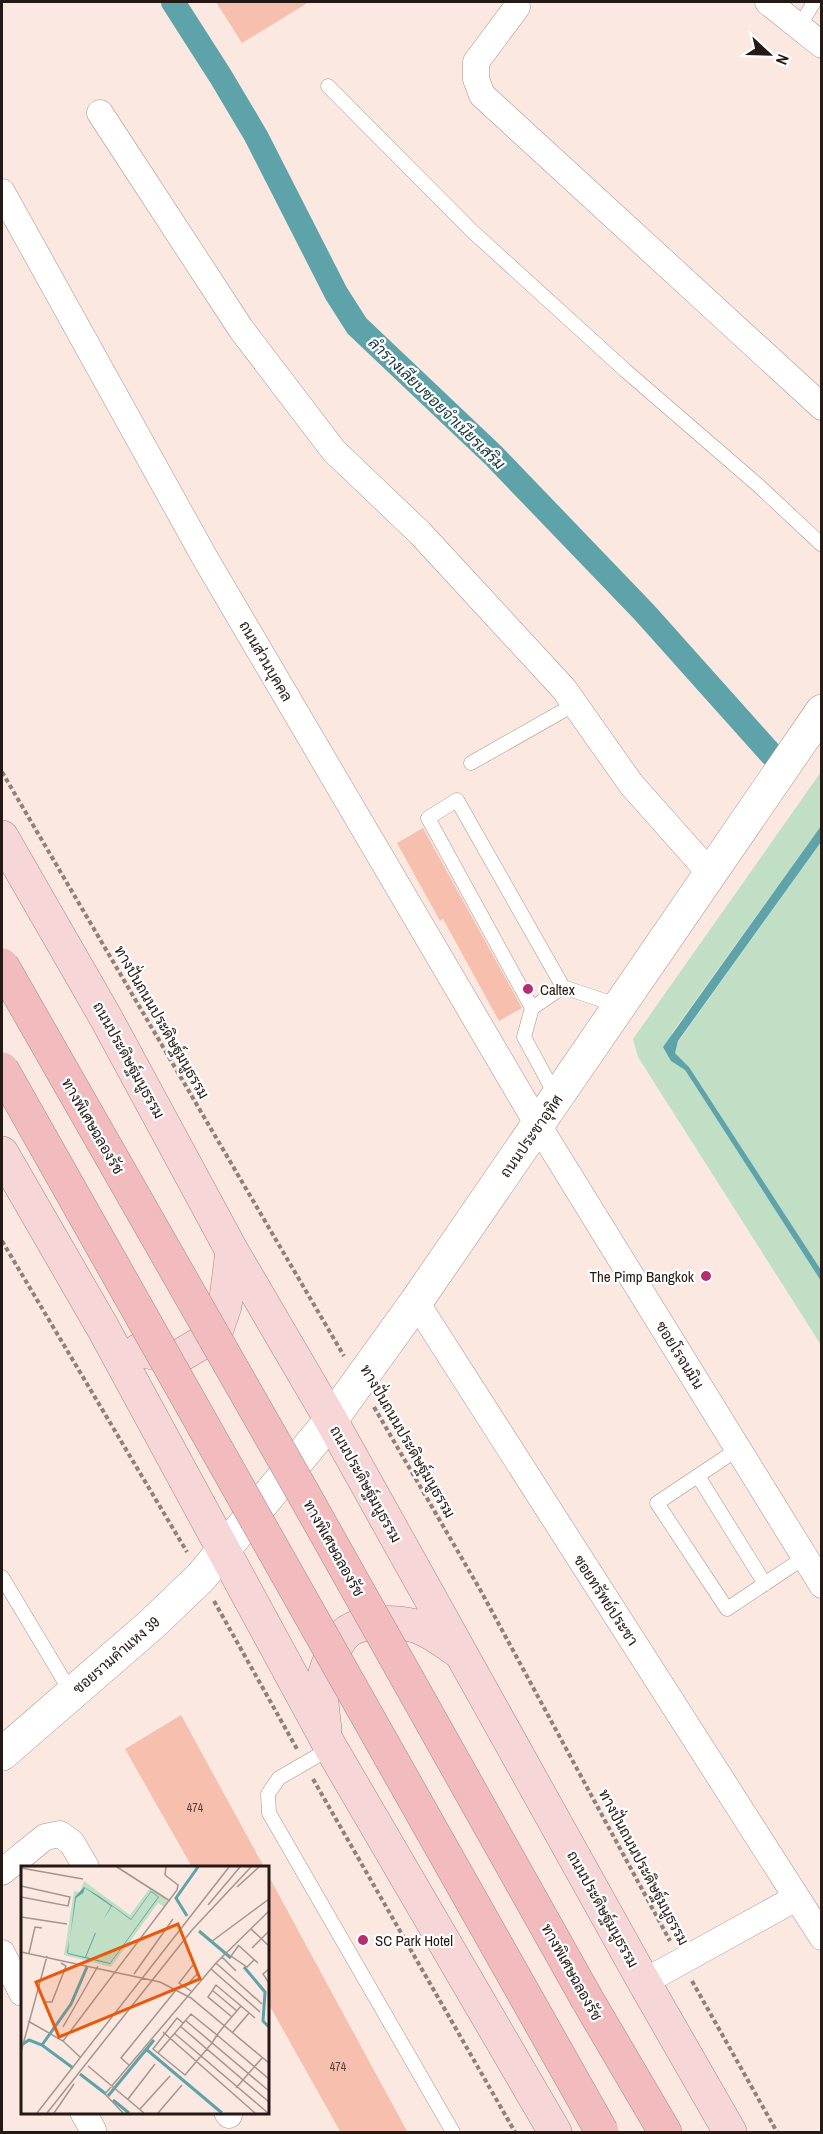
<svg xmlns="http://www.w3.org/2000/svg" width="823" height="2134" font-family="'Archivo Narrow',Sarabun,sans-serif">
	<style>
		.green { fill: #c0dfc4 }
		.water { fill: #5ea2aa }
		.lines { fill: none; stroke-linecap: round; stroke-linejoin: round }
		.canal { stroke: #5ea2aa; stroke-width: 24 }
		.building { fill: #f7bfad }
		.service-casing { stroke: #ae9085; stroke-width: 15 }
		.minor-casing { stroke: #ae9085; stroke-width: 27 }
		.secondary-casing { stroke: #ae9085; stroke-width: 34 }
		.primary-casing { stroke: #aa8283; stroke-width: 34 }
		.motorway-casing { stroke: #aa8283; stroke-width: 34 }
		.path { stroke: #90817c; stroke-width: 4; stroke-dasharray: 4.5 3; stroke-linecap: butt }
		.service { stroke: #fff; stroke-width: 14 }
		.minor { stroke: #fff; stroke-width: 26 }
		.secondary { stroke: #fff; stroke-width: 33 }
		.primary { stroke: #f7d6d8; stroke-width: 33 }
		.motorway { stroke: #f2bbbe; stroke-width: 33 }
		.motorway-bridge-casing { stroke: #aa8283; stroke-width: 34; stroke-linecap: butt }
		.motorway-bridge { stroke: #f2bbbe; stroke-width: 33 }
		.poi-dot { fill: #b52e71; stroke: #fff; stroke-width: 2 }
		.labels { text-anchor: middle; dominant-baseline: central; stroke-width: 4.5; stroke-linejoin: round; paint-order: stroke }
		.number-label { font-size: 12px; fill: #59423b }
		.street-label { font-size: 15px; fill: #241915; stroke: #fff }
		.poi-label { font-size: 15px; fill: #241915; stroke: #fff; text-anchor: start }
		.water-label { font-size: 16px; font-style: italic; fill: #15373b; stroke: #fff }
		.inset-river { fill: none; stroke: #5ea2aa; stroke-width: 3 }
		.inset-road { fill: none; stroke: #a5958f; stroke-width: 1.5 }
		.view { fill: #e8590c; fill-opacity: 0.15; stroke: #e8590c; stroke-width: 3 }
		.inset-edge { fill: none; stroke: #241915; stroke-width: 3 }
	</style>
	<rect width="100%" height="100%" fill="#fbe8e1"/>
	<path class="green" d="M821,772v54l-149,207 -1,28 14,9 11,17 125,194v64l-183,-288 -5,-18z
		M821,842v428l-132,-203 -14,-14 3,-11z"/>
	<path class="water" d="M821,826v16l-143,199 -3,12 14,14 132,203v11l-125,-194 -11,-17 -14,-9 -8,-14z"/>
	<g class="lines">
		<path class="canal" d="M173,2l48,75 35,59 80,157 21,33 136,129 151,157 127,142"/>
	</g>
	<path class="building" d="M216,2h93l-67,41z
		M423,828l99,180 -23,13 -56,-102 -3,2 -43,-78z
		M181,1715l83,152h-72l-67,-118z
		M267,1873l141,260h-67l-74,-132z"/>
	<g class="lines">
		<g class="service-casing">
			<path id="service" d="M799,27l15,-25
				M328,86l144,145 154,140 133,115 63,59
				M471,763l104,-59
				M532,1008l-104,-190 29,-18 106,187 57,19
				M556,1096l-32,-59 8,-29 31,-21
				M738,1449l-81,54 70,106 78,-52
				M698,1476l67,108
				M2,1577l70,117
				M331,1748l-52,30 -11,16 1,19 184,319"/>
		</g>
		<g class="minor-casing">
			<path id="minor" d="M768,2l54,43
				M517,7l-41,55v17l6,16 340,312
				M100,113l141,216 93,122 86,82 144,156 67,95 79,89
				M2,192l203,366 333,567 284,460
				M416,1302l406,635
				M2,1872l43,-35 15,-3 12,9 14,24
				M2,1953l20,40
				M644,1982l152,-84
				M83,2112l10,18
				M227,2112l2,3"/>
		</g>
		<g class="secondary-casing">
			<path id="secondary" d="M2,1754l150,-130 49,-47 130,-157 85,-118 406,-591"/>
		</g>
		<g class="primary-casing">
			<path id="primary" d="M2,837l104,181 126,233 99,169 313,562 86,150
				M2,1153l101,175 228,420 224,384
				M139,1350l37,8 39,-23 10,-29 7,-55
				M325,1729c-2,-14 -4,-28 -3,-42 2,-16 13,-44 25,-55 16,-12 50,-11 68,-6 16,5 31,17 44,26"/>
		</g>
		<g class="motorway-casing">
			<path id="motorway" d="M587,1999l78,133"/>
		</g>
		<path class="path" d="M2,772l342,584
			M2,1241l185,311
			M374,1407l108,186 188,348
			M214,1601l83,148
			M313,1779l202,353
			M692,1981l85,151"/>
		<use href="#service" class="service"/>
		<use href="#minor" class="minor"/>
		<use href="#secondary" class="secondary"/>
		<use href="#primary" class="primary"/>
		<use href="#motorway" class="motorway"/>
		<g class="motorway-bridge-casing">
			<path id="motorway-bridge" d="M2,965l300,526 285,508
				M2,1069l600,1063"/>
		</g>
		<use href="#motorway-bridge" class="motorway-bridge"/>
	</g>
	<g class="poi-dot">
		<circle cx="528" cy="989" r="6"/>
		<circle cx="706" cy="1276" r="6"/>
		<circle cx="363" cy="1940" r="6"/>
	</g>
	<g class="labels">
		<g class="number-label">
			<text x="195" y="1808">474</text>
			<text x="338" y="2067">474</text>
		</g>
		<g class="street-label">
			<text transform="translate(266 661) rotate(60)">ถนนส่วนบุคคล</text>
			<text transform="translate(162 1022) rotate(60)">ทางปั่นถนนประดิษฐ์มนูธรรม</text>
			<text transform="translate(129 1060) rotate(61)">ถนนประดิษฐ์มนูธรรม</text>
			<text transform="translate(93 1126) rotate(60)">ทางพิเศษฉลองรัช</text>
			<text transform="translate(531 1136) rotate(-55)">ถนนประชาอุทิศ</text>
			<text transform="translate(680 1355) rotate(58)">ซอยโรจนมิน</text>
			<text transform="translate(408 1441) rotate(60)">ทางปั่นถนนประดิษฐ์มนูธรรม</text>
			<text transform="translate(366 1484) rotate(61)">ถนนประดิษฐ์มนูธรรม</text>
			<text transform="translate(334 1548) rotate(61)">ทางพิเศษฉลองรัช</text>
			<text transform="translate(606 1600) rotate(57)">ซอยทรัพย์ประชา</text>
			<text transform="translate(116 1655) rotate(-41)">ซอยรามคำแหง 39</text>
			<text transform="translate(644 1867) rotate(62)">ทางปั่นถนนประดิษฐ์มนูธรรม</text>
			<text transform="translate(603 1909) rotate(61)">ถนนประดิษฐ์มนูธรรม</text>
			<text transform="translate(572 1972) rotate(61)">ทางพิเศษฉลองรัช</text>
		</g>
		<g class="poi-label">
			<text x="540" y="989">Caltex</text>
			<text x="694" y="1276" text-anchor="end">The Pimp Bangkok</text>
			<text x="375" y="1940">SC Park Hotel</text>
		</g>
		<g class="water-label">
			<text transform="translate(437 403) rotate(44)">ลำรางเลียบซอยจำเนียรเสริม</text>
		</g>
	</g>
	<g transform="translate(21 1866)">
		<rect width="248" height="248" fill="#fbe8e1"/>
		<path d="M63,15l46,34 20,-27 18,13 -4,6 -6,-4 -47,64 -47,-12 10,-64 6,1z" fill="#c0dfc4"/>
		<path d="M63,21l15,9 32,23 20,-28 8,6 -49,67 -42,-10 -1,-2 2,-12 -1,13 17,4 10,-24h1l-10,24 24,6 48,-66 -7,-5 -20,28 -19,-14 -9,14 8,-14 -26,-18 -2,5 -7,5 -6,40 5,-41z" fill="#5ea2aa"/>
		<path class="inset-river" d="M166,50l-11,-18 22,-31M178,65l32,27M223,101l21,25 -2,29 6,6M2,178l6,-4 13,5 31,23M21,179l29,-41 16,-37M125,183l76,64M59,208l26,20M87,230l46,-56M92,234l16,13"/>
		<path class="inset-road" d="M96,1l53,34M0,2l62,11M0,20l49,11 -2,9 -47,-9M216,21l22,-20M187,39l32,-38M0,51l46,7M230,63l18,17M190,76l58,-43M217,79l20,18M218,79l-8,11 16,11 7,-7M231,82l17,-17M0,86l139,30 31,16 78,65M8,87l6,-26 7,1M201,91l14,14M195,97l46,41M190,103l49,43M248,103l-6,5 6,9M113,108l39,-55M164,121l13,-14M191,124l25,21M170,125l-12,-8 14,-18M24,136h7l14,-36 -5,-3M211,151l-24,-20 8,-12 25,21M234,152l-14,-12 -17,20 -7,9 -5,8 -27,32 -27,-22 33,-39 26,21 52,44M164,154l84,71M7,155l35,20 17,16M159,160l89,76M42,161l35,-61M142,166l92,81M153,167l94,80M211,167l17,-20M42,175l114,-151 1,-5 -13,-10 1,-8M0,186l26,-96M137,187l-5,-4 24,-31 6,5M67,200l56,47M109,200l-9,-8 55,-68M215,222l26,-30M107,233l27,-35M119,243l30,-33M16,247l192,-246M26,247l145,-183 59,-63M33,247l20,-29M102,247l-18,-19 111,-131 53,-52M137,247l24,-28"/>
		<path class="view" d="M157,58l22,55 -141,58 -23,-55z"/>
		<rect width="248" height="248" class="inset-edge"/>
	</g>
	<rect width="823" height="2134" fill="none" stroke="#241915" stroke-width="6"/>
	<g transform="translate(769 54) rotate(112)" stroke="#ffffff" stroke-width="4.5" paint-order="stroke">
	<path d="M0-4.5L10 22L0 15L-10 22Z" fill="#241915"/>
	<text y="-9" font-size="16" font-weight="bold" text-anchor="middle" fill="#241915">N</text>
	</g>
</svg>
